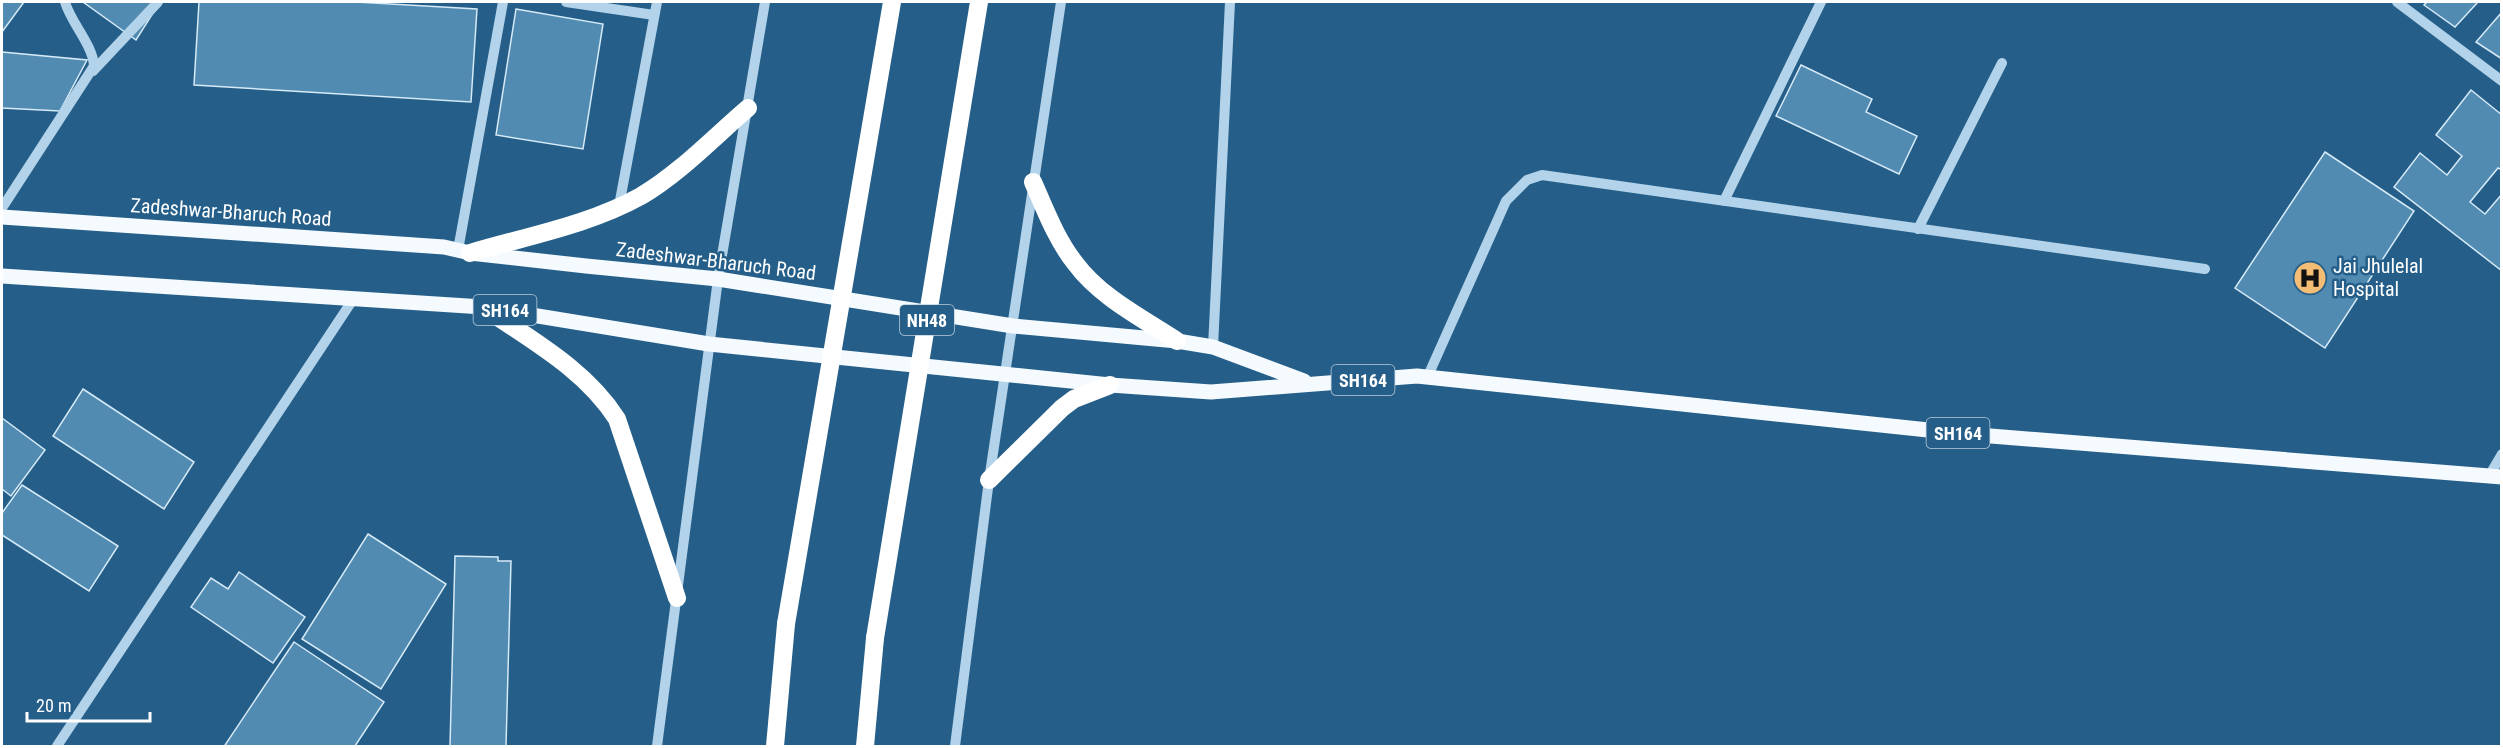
<svg xmlns="http://www.w3.org/2000/svg" width="2503" height="748" font-family="'Roboto Condensed',sans-serif">
	<style>
		.building { fill: #528bb2; stroke: #d6eaf7; stroke-width: 1.5 }
		.lines { fill: none; stroke-linecap: round; stroke-linejoin: round }
		.minor { stroke: #b2d3e9; stroke-width: 10 }
		.major { stroke: #f5fafe; stroke-width: 15 }
		.highway { stroke: #fff; stroke-width: 18 }
		.highway-bridge { stroke: #fff; stroke-width: 18 }
		.labels { text-anchor: middle; dominant-baseline: central; stroke-width: 5; stroke-linejoin: round; paint-order: stroke }
		.shield { fill: #255f89; stroke: #becfdc; stroke-width: 1.5 }
		.shield-label { font-size: 18px; font-weight: bold; fill: #fff }
		.street-label { font-size: 20px; fill: #fff; stroke: #255f89 }
		.poi-label { font-size: 20px; fill: #fff; stroke: #255f89; text-anchor: start }
	</style>
	<rect width="100%" height="100%" fill="#255f89"/>
	<path class="building" d="M2,2h22l-22,30z
		M83,2h77l-24,38z
		M199,2h157l121,7 -6,93 -277,-17z
		M2427,2h51l-23,25 -31,-22z
		M516,9l87,15 -20,125 -87,-14z
		M2502,12v47l-26,-17z
		M2,52l85,8 -27,51 -58,-3z
		M1801,65l71,34 -6,13 51,24 -18,38 -123,-58z
		M2471,90l31,25v55l-4,-2 -28,34 15,12 17,-20v77l-108,-84 26,-34 27,22 15,-19 -26,-21z
		M2325,152l89,59 -89,137 -90,-60z
		M83,389l111,73 -30,47 -111,-73z
		M2,418l43,32 -34,46 -9,-7z
		M22,485l96,61 -29,45 -87,-56v-22z
		M368,534l78,50 -65,105 -79,-50z
		M455,556l43,1v4h13l-5,185h-56z
		M239,572l66,45 -32,46 -82,-56 20,-29 17,11z
		M294,642l90,60 -29,44h-127l-3,-1z"/>
	<g class="lines">
		<path class="minor" d="M566,2l88,13
			M2397,2l105,79
			M93,71l65,-69
			M1724,201l97,-199
			M619,206l38,-204
			M2,208l92,-142c-1,-21 -23,-43 -29,-64
			M1918,229l84,-166
			M458,250l45,-248
			M1213,347l17,-345
			M1427,378l79,-177 21,-21 15,-5 663,94
			M2489,476l13,-22
			M57,746l297,-448
			M657,746l61,-467 47,-277
			M955,746l34,-266 72,-478"/>
		<path class="major" d="M2,217l442,30 26,6 116,13 132,13 295,47 164,15 36,6 91,34
			M2,276l481,31 226,37 401,41 101,7 206,-16 549,58 536,43"/>
		<path class="highway" d="M1033,182c12,27 23,57 42,81 25,34 67,55 102,78
			M470,253c57,-17 119,-28 171,-57 39,-23 73,-59 107,-88
			M483,307c48,33 102,62 134,112l60,179
			M989,480l73,-72 12,-9 36,-14
			M775,746l11,-122
			M865,746l10,-108"/>
		<path class="highway-bridge" d="M786,624l106,-622
			M875,638l104,-636"/>
	</g>
	<defs>
		<g id="hospital-disc" transform="scale(1.725)"><circle r="9.5" fill="#f3bd76" stroke="#255f89"/><path d="M-5-5h3v3.5h4V-5h3V5h-3V1.5h-4V5h-3Z" fill="#111"/></g>
	</defs>
	<g fill-rule="evenodd">
		<use href="#hospital-disc" x="2310" y="278"/>
	</g>
	<g class="labels">
		<g class="shield">
			<rect x="473.5" y="295" width="63" height="30" rx="4.5"/>
			<rect x="900" y="305" width="54" height="30" rx="4.5"/>
			<rect x="1331.5" y="365" width="63" height="30" rx="4.5"/>
			<rect x="1926.5" y="418" width="63" height="30" rx="4.5"/>
		</g>
		<g class="shield-label">
			<text x="505" y="310">SH164</text>
			<text x="927" y="320">NH48</text>
			<text x="1363" y="380">SH164</text>
			<text x="1958" y="433">SH164</text>
		</g>
		<g class="street-label">
			<text transform="translate(231 212) rotate(4)">Zadeshwar-Bharuch Road</text>
			<text transform="translate(716 261) rotate(7)">Zadeshwar-Bharuch Road</text>
		</g>
		<g class="poi-label">
			<text x="2333" y="266">Jai Jhulelal<tspan x="2333" dy="23">Hospital</tspan></text>
		</g>
	</g>
	<rect width="2503" height="748" fill="none" stroke="#ffffff" stroke-width="6"/>
	<path d="M27 712v9h123v-9" fill="none" stroke="#ffffff" stroke-width="3"/>
	<text x="36" y="712" font-size="18" fill="#ffffff" stroke="#255f89" stroke-width="4.5" paint-order="stroke">20 m</text>
</svg>
